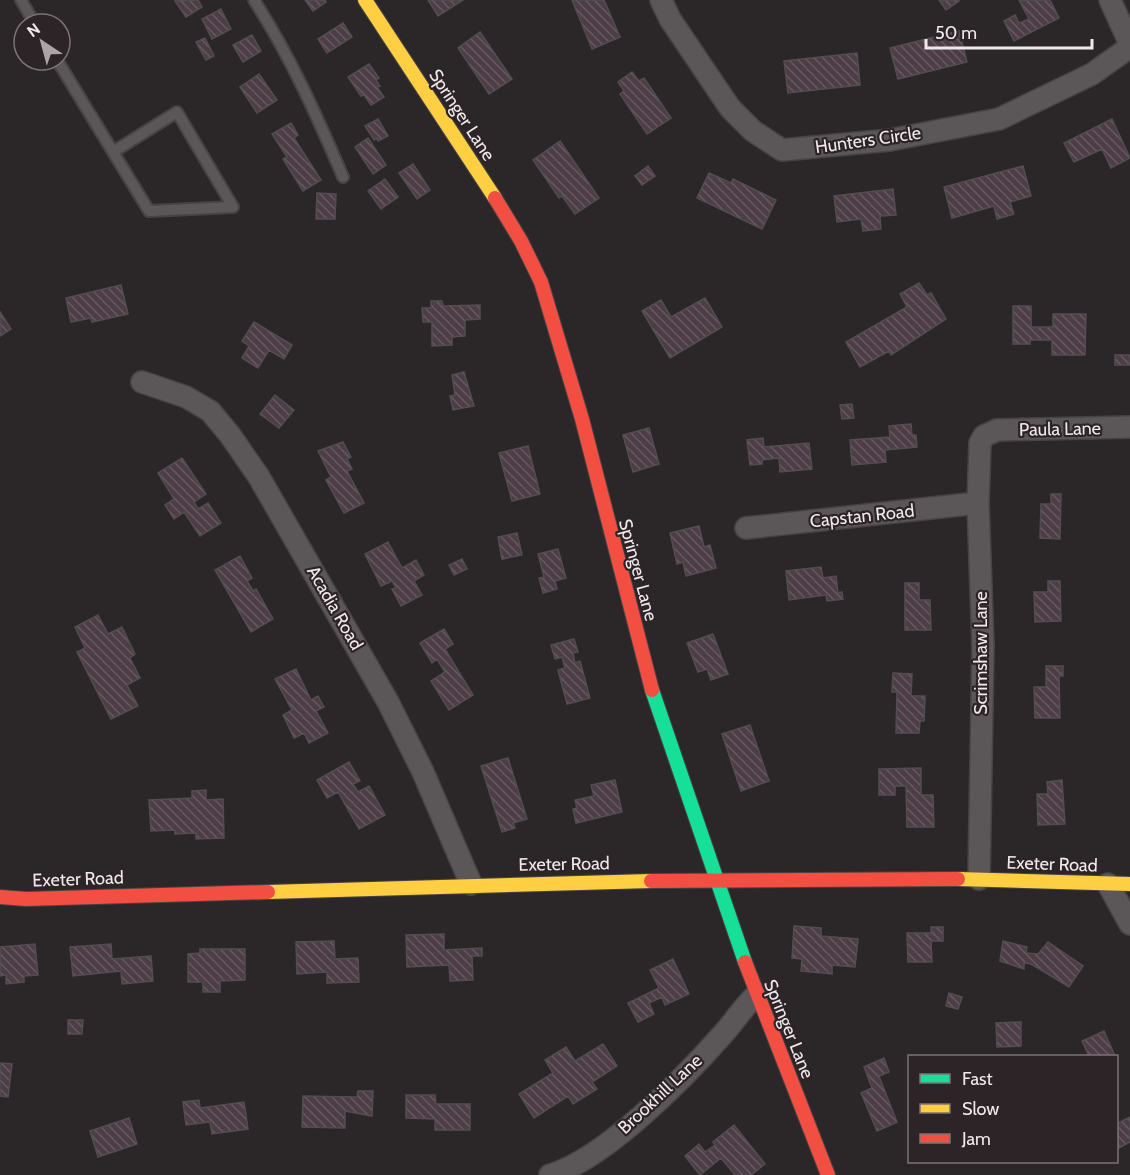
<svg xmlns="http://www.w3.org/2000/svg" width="1130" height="1175" font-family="Cabin,sans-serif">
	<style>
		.building { fill: url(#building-back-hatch); stroke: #524e50; stroke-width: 1.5 }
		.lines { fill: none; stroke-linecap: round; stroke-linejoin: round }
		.lane-casing { stroke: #474345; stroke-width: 14 }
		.street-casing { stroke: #474345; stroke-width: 24 }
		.fast-casing { stroke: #474345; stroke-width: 16 }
		.slow-casing { stroke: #474345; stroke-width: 16 }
		.jam-casing { stroke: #474345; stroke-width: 16 }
		.lane { stroke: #5b5758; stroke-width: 10 }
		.street { stroke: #5b5758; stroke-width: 21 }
		.fast { stroke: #16e098; stroke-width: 14 }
		.slow { stroke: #ffcf43; stroke-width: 14 }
		.jam { stroke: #f24e42; stroke-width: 14 }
		.labels { text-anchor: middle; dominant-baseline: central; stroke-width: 4.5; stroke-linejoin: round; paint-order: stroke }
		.street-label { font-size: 18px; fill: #f0e9ec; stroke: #2d2428 }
	</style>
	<defs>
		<pattern id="building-back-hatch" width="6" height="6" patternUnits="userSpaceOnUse" patternTransform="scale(1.5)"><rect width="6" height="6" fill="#4d3d46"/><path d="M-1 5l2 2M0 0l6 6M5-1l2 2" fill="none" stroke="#675961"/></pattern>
	</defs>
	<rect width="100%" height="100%" fill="#2b2628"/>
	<path class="building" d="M198,0l4,7 -16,10 -11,-16z
		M305,0h20l1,2 -13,9z
		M428,0h35l-25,16z
		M572,0h32l16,37 -28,12z
		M939,0h20v1l-13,9z
		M1019,0h31l9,18 -45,23 -10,-20 11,-6 4,8 10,-4z
		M221,9l10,20 -19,10 -10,-20z
		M343,23l9,14 -25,16 -9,-14z
		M959,31l8,31 -69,17 -8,-31z
		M480,32l32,47 -23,15 -31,-46z
		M252,35l9,16 -18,11 -10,-17z
		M205,38l9,18 -8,4 -10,-18z
		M857,53l3,32 -72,8 -4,-32z
		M369,64l10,14 -3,2 4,6 -3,1 7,10 -13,8 -7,-10 -3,1 -13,-19z
		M632,72l7,9 5,-3 27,40 -24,16 -27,-40 4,-3 -6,-9z
		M259,74l18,26 -20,13 -17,-26z
		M378,119l10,17 -10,5 -1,-3 -3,2 -9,-14z
		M1112,119l18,39 -19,10 -9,-19 -28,13 -10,-19z
		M291,123l7,12 -4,3 27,42 -18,11 -20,-32 4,-2 -15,-23z
		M368,138l18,27 -13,9 -18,-27z
		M560,141l39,57 -24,16 -13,-18 -3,2 -26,-38z
		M413,164l17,26 -13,9 -18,-26z
		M648,166l7,10 -13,9 -7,-9z
		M1023,166l8,30 -21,6 4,12 -17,5 -3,-13 -42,12 -8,-31z
		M709,173l22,10 2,-4 43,21 -14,29 -65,-31z
		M385,179l13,18 -17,12 -13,-18z
		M893,189l3,26 -16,1 1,13 -18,2 -2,-12 -24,3 -3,-26z
		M317,193l19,1 -1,25h-19z
		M919,283l8,12 4,-2 15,26 -55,36 -2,-4 -29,16 -14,-25 61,-35 -7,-13z
		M121,285l7,29 -36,8 -1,-4 -20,4 -5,-24z
		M705,298l17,29 -52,31 -28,-47 19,-11 10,17z
		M431,301h11l1,5 37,-1v14l-15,1v16l-13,1v8l-20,1v-24h-9l-1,-14h9z
		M1013,306h18v21h22v-13h33l-1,41h-33v-15h-22v4h-17z
		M0,312l11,17 -11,7z
		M254,322l38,23 -8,14 -15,-9 -11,18 -16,-10 7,-12 -7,-5z
		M1115,355h15v10h-15z
		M464,372l10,34 -21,4 -3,-14 5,-1 -3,-20z
		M275,395l19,15 -15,18 -19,-14z
		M852,404l2,14 -12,1 -2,-14z
		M911,424l1,11h4l1,12 -32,3 1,12 -34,3 -2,-25 40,-3 -1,-11z
		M649,428l10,36 -26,8 -10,-37z
		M763,438l1,9 45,-4 3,26 -32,3 -1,-14 -17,2v4l-12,1 -3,-25z
		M343,442l8,15 -4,2 5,10 -5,2 17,32 -20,10 -18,-33 5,-3 -13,-26z
		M528,446l12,48 -28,7 -13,-48z
		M182,458l24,36 -12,8 4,7 10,-6 13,20 -21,13 -16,-24 -10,7 -9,-14 9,-6 -16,-26z
		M1051,494h10l-1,45 -20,-1 1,-34h10z
		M699,526l5,21 6,-2 6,23 -30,8 -3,-14 -6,2 -7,-31z
		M517,533l5,22 -20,4 -4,-22z
		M388,542l14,26 14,-8 8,15 -10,6 8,14 -21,11 -9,-17 4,-1 -4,-7 -11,5 -16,-32z
		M558,549l8,29 -11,3 2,8 -14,4 -4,-15 5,-1 -6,-23z
		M240,556l12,22 -5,3 6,10 3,-2 17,30 -22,13 -36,-62z
		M462,559l5,10 -13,6 -5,-10z
		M821,567l2,11 13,-2 2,17 4,-1 1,7 -16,2 -1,-6 -37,5 -3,-29z
		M1048,581h12l1,40 -26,1 -1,-30h14z
		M905,583h14v17h11l1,30h-26z
		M98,615l10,19 14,-7 13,27 -5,4 10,20 -13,7 11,21 -27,13 -34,-67 8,-4 -10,-21z
		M444,629l9,15 -8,5 28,46 -24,15 -18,-29 14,-9 -8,-13 -5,4 -12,-20z
		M713,634l15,40 -17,6 -4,-11 -9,3 -11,-29z
		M574,639l4,13 -5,1 2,10 5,-2 10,37 -23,6 -9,-34 7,-2 -3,-11 -7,2 -4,-14z
		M1046,666h17v10h-4l1,42h-25l-1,-31h12z
		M296,669l15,31 7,-4 6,11 -8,4 12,22 -19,10 -5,-10 -10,5 -11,-23 9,-5 -17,-31z
		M893,673l19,1 -1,22h14l-1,25h-4l-1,12h-23l1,-41h-5z
		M750,725l19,56 -28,10 -19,-57z
		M508,758l19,61 -14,4 2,5 -13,4 -21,-66z
		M349,762l11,19 -7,3 5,8 11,-6 16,29 -26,14 -21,-37 -11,6 -10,-18z
		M921,768v27h12l1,32h-27l-1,-41h-11v9h-16v-26z
		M615,780l7,32 -46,11 -3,-14 4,-1 -2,-8 19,-4 -3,-11z
		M1062,780l3,44 -27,1 -1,-31h11l-1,-12z
		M206,790v10l17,-1 1,39 -28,1v-6l-21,1v-4l-24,1 -2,-31 43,-2v-7z
		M794,926l27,2v8l37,3 -3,28 -23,-2v9l-31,-3 1,-12 -10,-1z
		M931,927h12v14h-12l1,21h-24l-1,-29h24z
		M444,934v16l38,-2v8h-10l1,24 -23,1 -1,-16 -42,2 -1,-32z
		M334,941l1,18 23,-1 1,24 -32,1v-11l-30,2 -1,-32z
		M1003,941l24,6 -1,6 12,1 10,-12 35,24 -14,21 -36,-22 -9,-3v7l-24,-8z
		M35,944l3,31 -14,1v6l-18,2v-9l-6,1v-29z
		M111,944l1,15 39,-3 2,25 -31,3 -1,-13 -48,5 -3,-29z
		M200,949h45v31l-25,1v11h-17v-10h-15v-28l12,-1z
		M673,959l16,35 -24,11 -3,-8 -13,6 5,11 -16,8 -10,-19 31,-15 -9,-18z
		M949,993l13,4 -4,12 -12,-3z
		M68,1020h15l-1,14h-14z
		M1021,1022v24l-24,1 -1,-24z
		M1104,1031l11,25h-26l-7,-15z
		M603,1044l14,22 -25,16 5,7 -24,15 -5,-8 -34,22 -15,-24 34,-21 -8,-13 21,-13 9,14z
		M884,1058l5,14 -10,4 18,46 -20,9 -16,-38 11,-5 -8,-21z
		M0,1063l12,1 -4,33 -8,-1z
		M358,1091h15l-1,25 -27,-5v17l-43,-1 1,-31 54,1z
		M406,1095h29l1,9h34v26h-35v-11l-29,-1z
		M199,1100l1,8 44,-6 4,27 -36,5 -2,-12 -24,3 -3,-23z
		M1130,1117v25l-13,7 -1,-25z
		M129,1118l8,26 -39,13 -8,-26z
		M734,1125l31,39 -14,11h-16l-14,-17 -21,17 -15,-19 14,-12 6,8 10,-7 -2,-3z"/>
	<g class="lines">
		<g class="lane-casing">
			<path id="lane" d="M21,0l14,24
				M254,0c36,56 63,116 89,177
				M57,60l92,151 84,-4 -56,-95 -64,40"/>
		</g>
		<g class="street-casing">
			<path id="street" d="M661,0l9,19 60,89 23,23 29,19 108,-10 109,-21 93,-45 38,-27
				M1110,0l20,44
				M142,382l44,15 24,14 20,24 29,42 129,225 35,70 48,112
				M746,528l232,-25
				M979,879l4,-233 -5,-143 2,-60 4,-7 13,-6 133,-3
				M1108,884l22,40
				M550,1175c54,-15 135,-98 173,-141 12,-13 20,-27 33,-39"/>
		</g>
		<g class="fast-casing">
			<path id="fast" d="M652,690l93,272"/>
		</g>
		<g class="slow-casing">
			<path id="slow" d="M365,0l130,198
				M958,879l172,5
				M268,892l383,-11"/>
		</g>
		<g class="jam-casing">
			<path id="jam" d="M495,198l26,43 20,41 41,137 70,271
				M651,881l307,-2
				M0,897l26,2 242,-7
				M745,962l83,213"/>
		</g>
		<use href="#lane" class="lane"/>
		<use href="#street" class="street"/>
		<use href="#fast" class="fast"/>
		<use href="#slow" class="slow"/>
		<use href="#jam" class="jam"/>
	</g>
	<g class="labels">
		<g class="street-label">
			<text transform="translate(462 115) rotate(57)">Springer Lane</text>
			<text transform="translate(868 140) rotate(-8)">Hunters Circle</text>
			<text transform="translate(1060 429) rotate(-1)">Paula Lane</text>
			<text transform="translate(862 516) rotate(-6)">Capstan Road</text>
			<text transform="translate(638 570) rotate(75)">Springer Lane</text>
			<text transform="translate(335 608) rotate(60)">Acadia Road</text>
			<text transform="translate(981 653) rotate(-90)">Scrimshaw Lane</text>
			<text transform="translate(564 864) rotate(-1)">Exeter Road</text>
			<text transform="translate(1052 864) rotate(2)">Exeter Road</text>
			<text transform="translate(78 879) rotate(-2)">Exeter Road</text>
			<text transform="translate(789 1029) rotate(68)">Springer Lane</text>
			<text transform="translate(660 1094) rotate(-43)">Brookhill Lane</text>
		</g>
	</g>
	<rect x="908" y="1055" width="210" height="108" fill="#2d2428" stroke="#7b7376" stroke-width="1.5"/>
	<rect x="920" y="1074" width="30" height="9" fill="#16e098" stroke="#7b7376" stroke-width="1.5"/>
	<text x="962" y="1085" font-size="18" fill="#f0e9ec">Fast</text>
	<rect x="920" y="1104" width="30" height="9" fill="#ffcf43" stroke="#7b7376" stroke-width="1.5"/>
	<text x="962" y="1115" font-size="18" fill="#f0e9ec">Slow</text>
	<rect x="920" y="1134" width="30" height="9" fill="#f24e42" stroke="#7b7376" stroke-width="1.5"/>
	<text x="962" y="1145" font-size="18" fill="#f0e9ec">Jam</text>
	<g transform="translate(42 42) rotate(324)"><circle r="28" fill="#2d2428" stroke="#7b7376" stroke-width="1.5"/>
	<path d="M0-4.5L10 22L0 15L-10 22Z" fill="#aba5a7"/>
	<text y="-9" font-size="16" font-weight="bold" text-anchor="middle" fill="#f0e9ec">N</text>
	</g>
	<path d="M926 39v9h166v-9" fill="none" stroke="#f0e9ec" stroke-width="3"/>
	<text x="935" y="39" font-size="18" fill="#f0e9ec" stroke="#2d2428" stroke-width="4.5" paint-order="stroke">50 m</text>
</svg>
